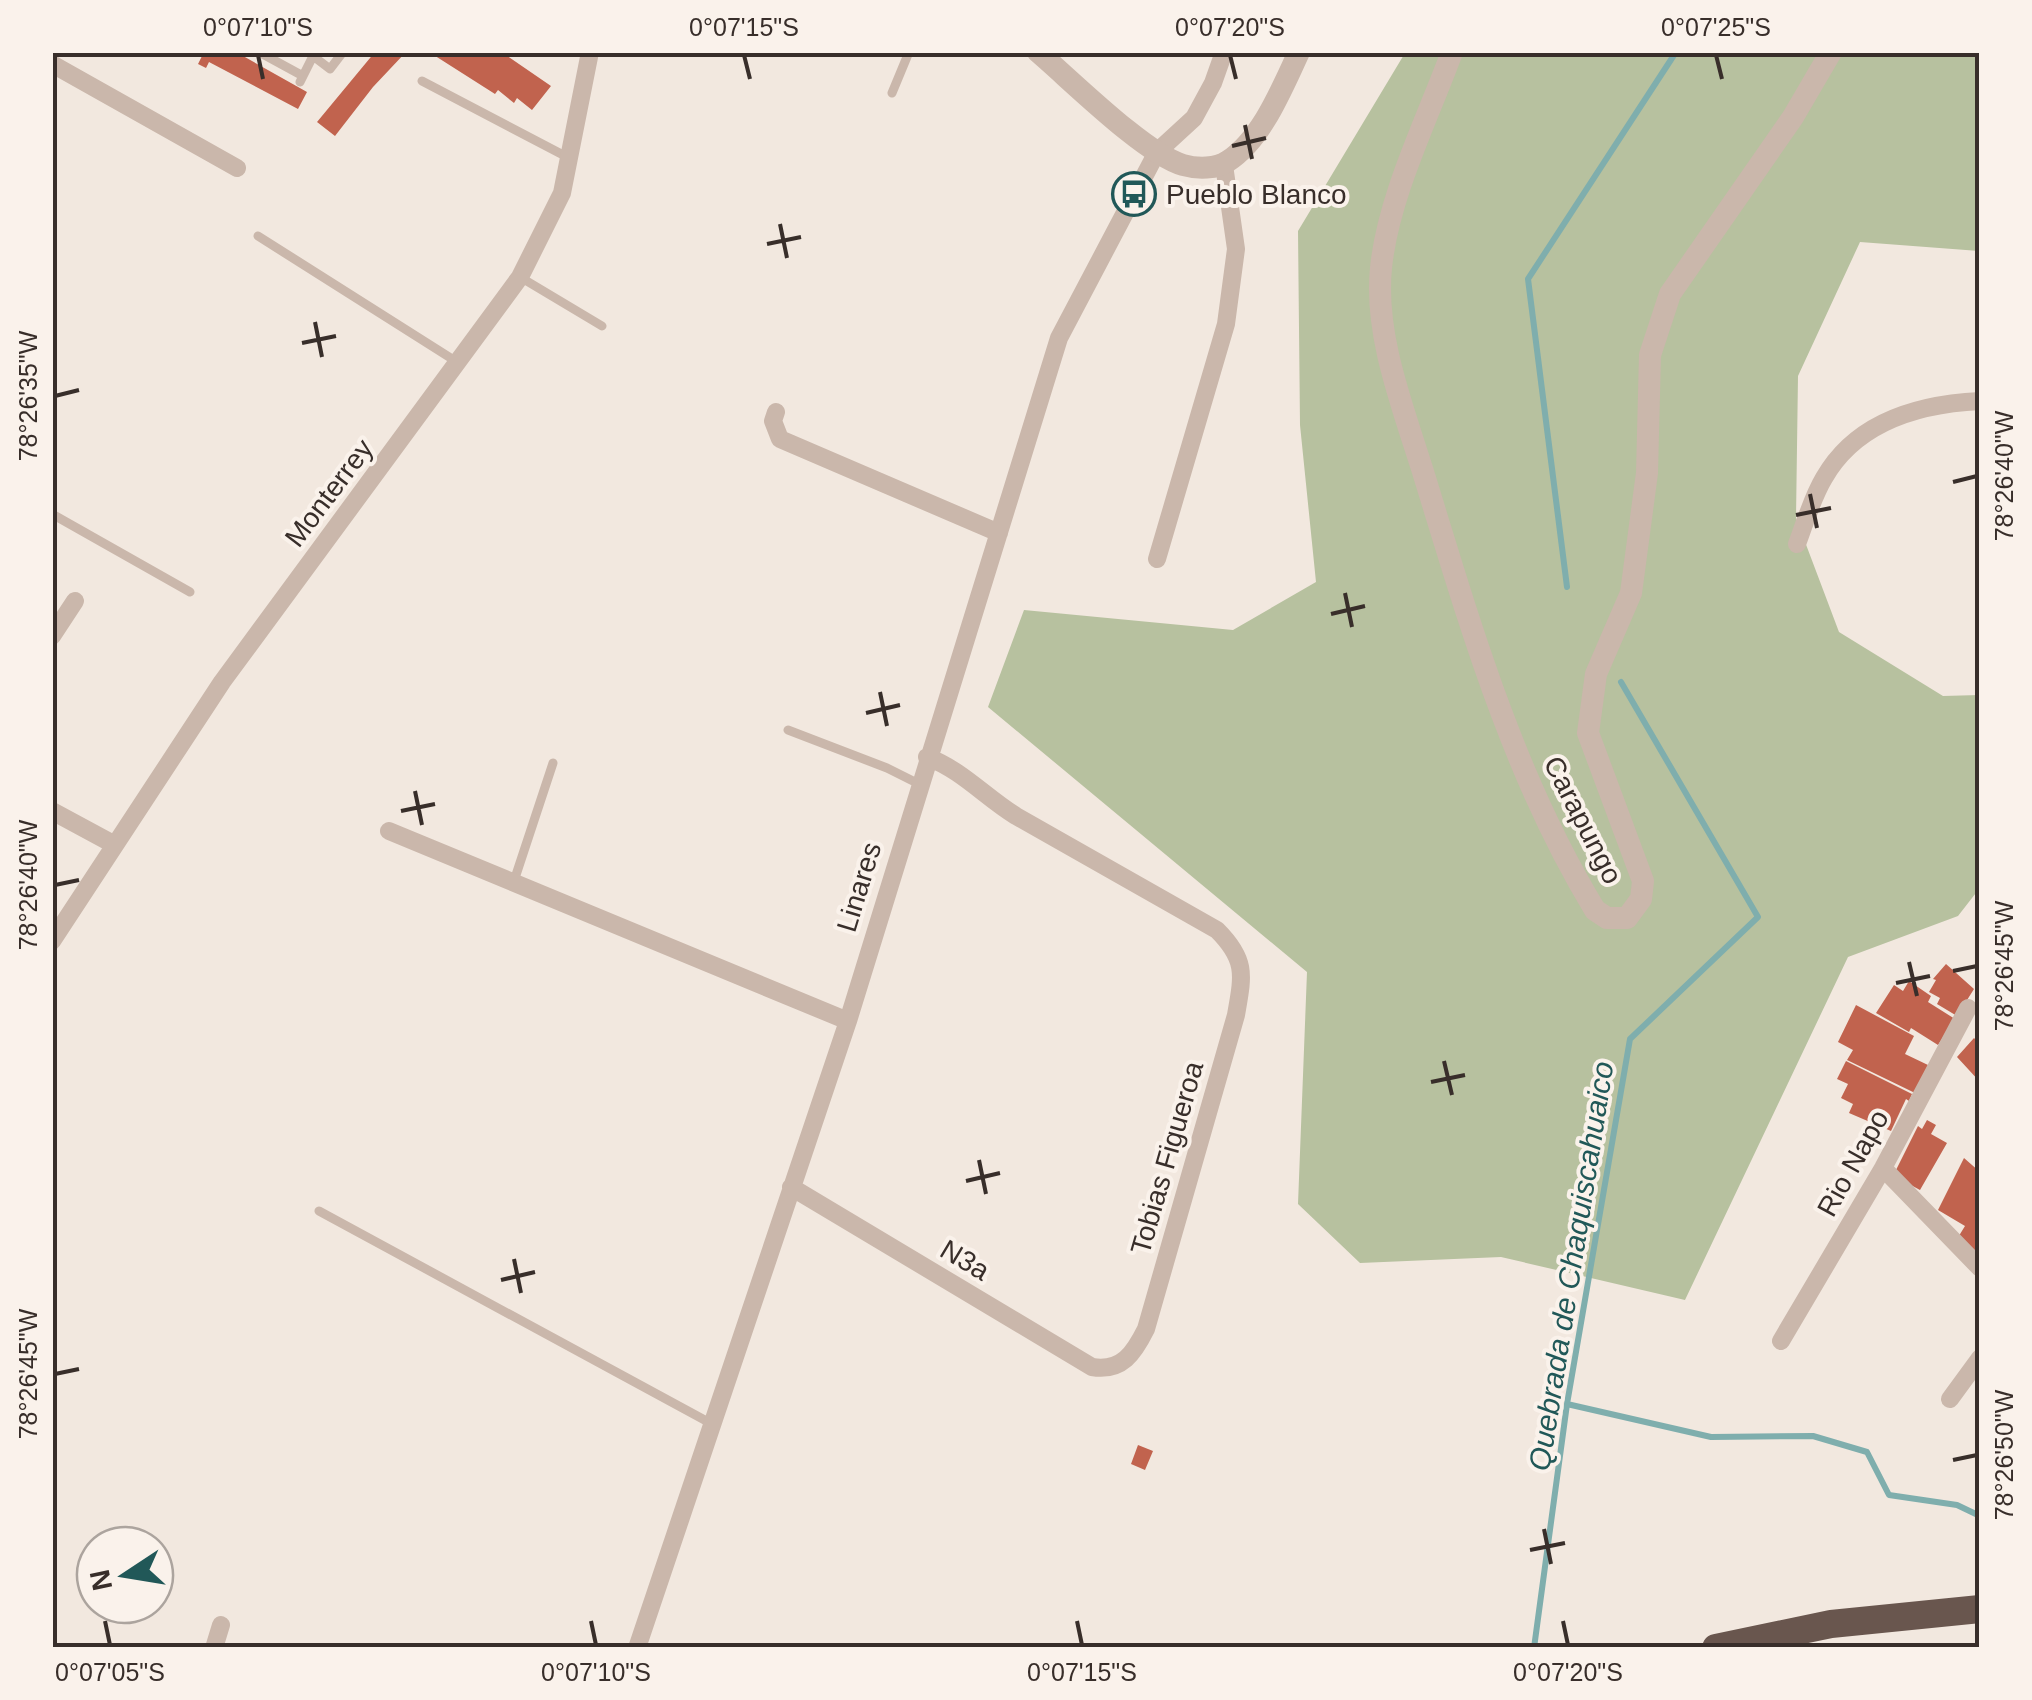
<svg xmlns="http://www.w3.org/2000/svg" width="2032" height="1700" font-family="Arial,sans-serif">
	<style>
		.green { fill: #b7c19f }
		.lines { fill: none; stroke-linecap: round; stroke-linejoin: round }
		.stream { stroke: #7faead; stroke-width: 6 }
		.building { fill: #c1634e }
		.service { stroke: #cab7ab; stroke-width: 9 }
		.minor { stroke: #cab7ab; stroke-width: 18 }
		.tertiary { stroke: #cab7ab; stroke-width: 22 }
		.trunk { stroke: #69564e; stroke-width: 28 }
		.ticks { fill: none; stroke: #382e2a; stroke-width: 4 }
		.labels { text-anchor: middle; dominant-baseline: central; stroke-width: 8; stroke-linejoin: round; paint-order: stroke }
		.poi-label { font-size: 28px; fill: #382e2a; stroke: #faf2eb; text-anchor: start }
		.street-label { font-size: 28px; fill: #382e2a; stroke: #faf2eb }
		.water-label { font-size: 30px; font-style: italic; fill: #215858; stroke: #faf2eb }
		.neatline { fill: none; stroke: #382e2a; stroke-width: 4 }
		.ticks-label { font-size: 25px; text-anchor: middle; fill: #382e2a }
	</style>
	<rect width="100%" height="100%" fill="#f2e8df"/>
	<path class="green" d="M1405,53h574v198l-119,-9 -62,134 -2,142 43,114 104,64 36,-1v194l-21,27 -110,41 -163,343 -184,-43 -141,6 -62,-59 9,-232 -319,-265 36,-97 209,20 83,-48 -16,-157 -2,-194z"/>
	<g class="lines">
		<path class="stream" d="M1567,587l-39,-308 148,-227
			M1567,1404l144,33 102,-1 54,16 22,43 68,10 23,11
			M1534,1648l33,-244 63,-365 128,-122 -137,-235"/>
	</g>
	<path class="building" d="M204,52h32l71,40 -9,17 -89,-47 -3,6 -8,-4z
		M375,52h31l-33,35 -38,49 -18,-14z
		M429,52l74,1 48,33 -19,24 -15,-12 -3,5 -16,-13 -3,4z
		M1946,964l28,25 -17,27 -20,-12 3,-6 -11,-6 7,-12 -3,-1z
		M1909,981l22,15 -3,6 27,17 -17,26 -27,-17 -2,4 -33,-19 18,-28 9,6z
		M1856,1005l58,31 -9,18 23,11 -13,28 -68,-33 6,-10 -15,-8z
		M1974,1038l6,6v38l-23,-25z
		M1846,1061l66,33 -3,7 -3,-2 -15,32 -42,-18 4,-9 -12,-6 7,-14 -11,-5z
		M1927,1120l9,5 -5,9 16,9 -27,47 -24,-13 -1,-5 23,-46 4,3z
		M1964,1158l16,14v89l-23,-22 8,-13 -27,-16z
		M1138,1445l15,6 -8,19 -14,-6z"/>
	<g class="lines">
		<path class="service" d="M259,52l44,24
			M422,81l147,77
			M300,82l13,-26 17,13 13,-17
			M892,93l17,-41
			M258,236l199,126
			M520,277l82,49
			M52,514l138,78
			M788,730l99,38 32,16
			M514,881l39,-118
			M319,1211l393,213"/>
		<path class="minor" d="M52,64l185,104
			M776,412l-3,9 7,18 219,94
			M1797,544c8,-21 15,-46 27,-66 32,-56 94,-74 156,-77
			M1157,559l69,-235 10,-75 -12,-84
			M52,636l23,-35
			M52,811l63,34
			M389,831l459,190
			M52,941l170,-259 298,-405 42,-84 28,-141
			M1883,1168l97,100
			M791,1187l301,180c30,5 42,-14 54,-38l90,-314c7,-40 11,-55 -19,-85l-201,-114c-31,-19 -54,-46 -89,-59
			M1781,1341l102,-173 85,-160
			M1950,1399l30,-41
			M214,1648l7,-23
			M637,1648l211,-627 211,-683 98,-186 37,-34 19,-35 11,-31"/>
		<path class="tertiary" d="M1038,52c34,29 107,102 145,113 14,4 34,4 45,-4 34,-22 54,-73 71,-109
			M1452,52c-25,68 -64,145 -71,216 -7,68 23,142 43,207 46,150 89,300 171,435l12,8h20l14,-19 2,-18 -55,-148 8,-59 35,-81 16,-120 3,-118 20,-61 123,-177 38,-65"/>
		<path class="trunk" d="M1716,1648l115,-24 149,-15"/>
	</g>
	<path class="ticks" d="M258,55l5,24M744,55l6,24M1230,55l6,24M1716,55l6,24M1245,125l7,34M1232,146l34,-8M780,224l7,34M767,244l34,-7M315,322l7,35M302,343l34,-7M55,396l24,-6M1953,482l24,-6M1810,494l7,34M1796,515l35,-7M1345,593l7,34M1331,614l34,-8M880,692l7,34M866,713l34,-8M415,791l7,34M401,811l34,-7M55,885l24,-5M1909,962l8,34M1953,971l24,-5M1896,983l34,-7M1444,1061l8,34M1431,1082l34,-7M979,1160l7,34M966,1181l34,-8M514,1259l7,34M501,1280l34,-8M55,1374l24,-5M1953,1460l24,-5M1544,1529l7,35M1530,1550l35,-7M105,1621l5,24M591,1621l5,24M1077,1621l5,24M1563,1621l5,24"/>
	<defs>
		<g id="bus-ring" transform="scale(2.25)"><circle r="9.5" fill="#faf2eb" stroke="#215858" stroke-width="1.5"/><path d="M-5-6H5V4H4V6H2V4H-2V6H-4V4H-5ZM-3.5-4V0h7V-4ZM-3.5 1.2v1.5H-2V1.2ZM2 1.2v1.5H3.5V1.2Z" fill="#215858"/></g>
	</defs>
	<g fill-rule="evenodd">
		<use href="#bus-ring" x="1134" y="194"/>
	</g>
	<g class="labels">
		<g class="poi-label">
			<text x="1166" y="194">Pueblo Blanco</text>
		</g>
		<g class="street-label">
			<text transform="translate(329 493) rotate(-53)">Monterrey</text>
			<text transform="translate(1583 820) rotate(63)">Carapungo</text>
			<text transform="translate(859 887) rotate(-73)">Linares</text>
			<text transform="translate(1167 1158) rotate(-74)">Tobias Figueroa</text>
			<text transform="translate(1853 1163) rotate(-61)">Rio Napo</text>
			<text transform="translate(965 1260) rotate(31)">N3a</text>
		</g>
		<g class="water-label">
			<text transform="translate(1571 1266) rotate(-81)">Quebrada de Chaquiscahuaico</text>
		</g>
	</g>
	<rect width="2032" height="1700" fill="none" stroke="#faf2eb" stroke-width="110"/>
	<g transform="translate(125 1575) rotate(258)"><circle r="48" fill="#faf2eb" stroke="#aca49e" stroke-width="2.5"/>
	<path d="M0-8L18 38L0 25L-18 38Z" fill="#215858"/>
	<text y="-15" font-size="28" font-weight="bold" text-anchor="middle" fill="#382e2a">N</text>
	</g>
	<rect x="55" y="55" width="1922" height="1590" class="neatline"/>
	<g class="ticks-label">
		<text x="258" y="36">0°07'10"S</text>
		<text x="744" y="36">0°07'15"S</text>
		<text x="1230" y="36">0°07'20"S</text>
		<text x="1716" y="36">0°07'25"S</text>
		<text transform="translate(28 396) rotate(-90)" y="9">78°26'35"W</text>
		<text transform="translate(2004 476) rotate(-90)" y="9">78°26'40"W</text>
		<text transform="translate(28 885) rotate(-90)" y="9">78°26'40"W</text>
		<text transform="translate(2004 966) rotate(-90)" y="9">78°26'45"W</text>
		<text transform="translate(28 1374) rotate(-90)" y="9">78°26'45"W</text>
		<text transform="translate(2004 1455) rotate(-90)" y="9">78°26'50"W</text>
		<text x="110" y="1681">0°07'05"S</text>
		<text x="596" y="1681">0°07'10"S</text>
		<text x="1082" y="1681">0°07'15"S</text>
		<text x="1568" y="1681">0°07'20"S</text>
	</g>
</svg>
